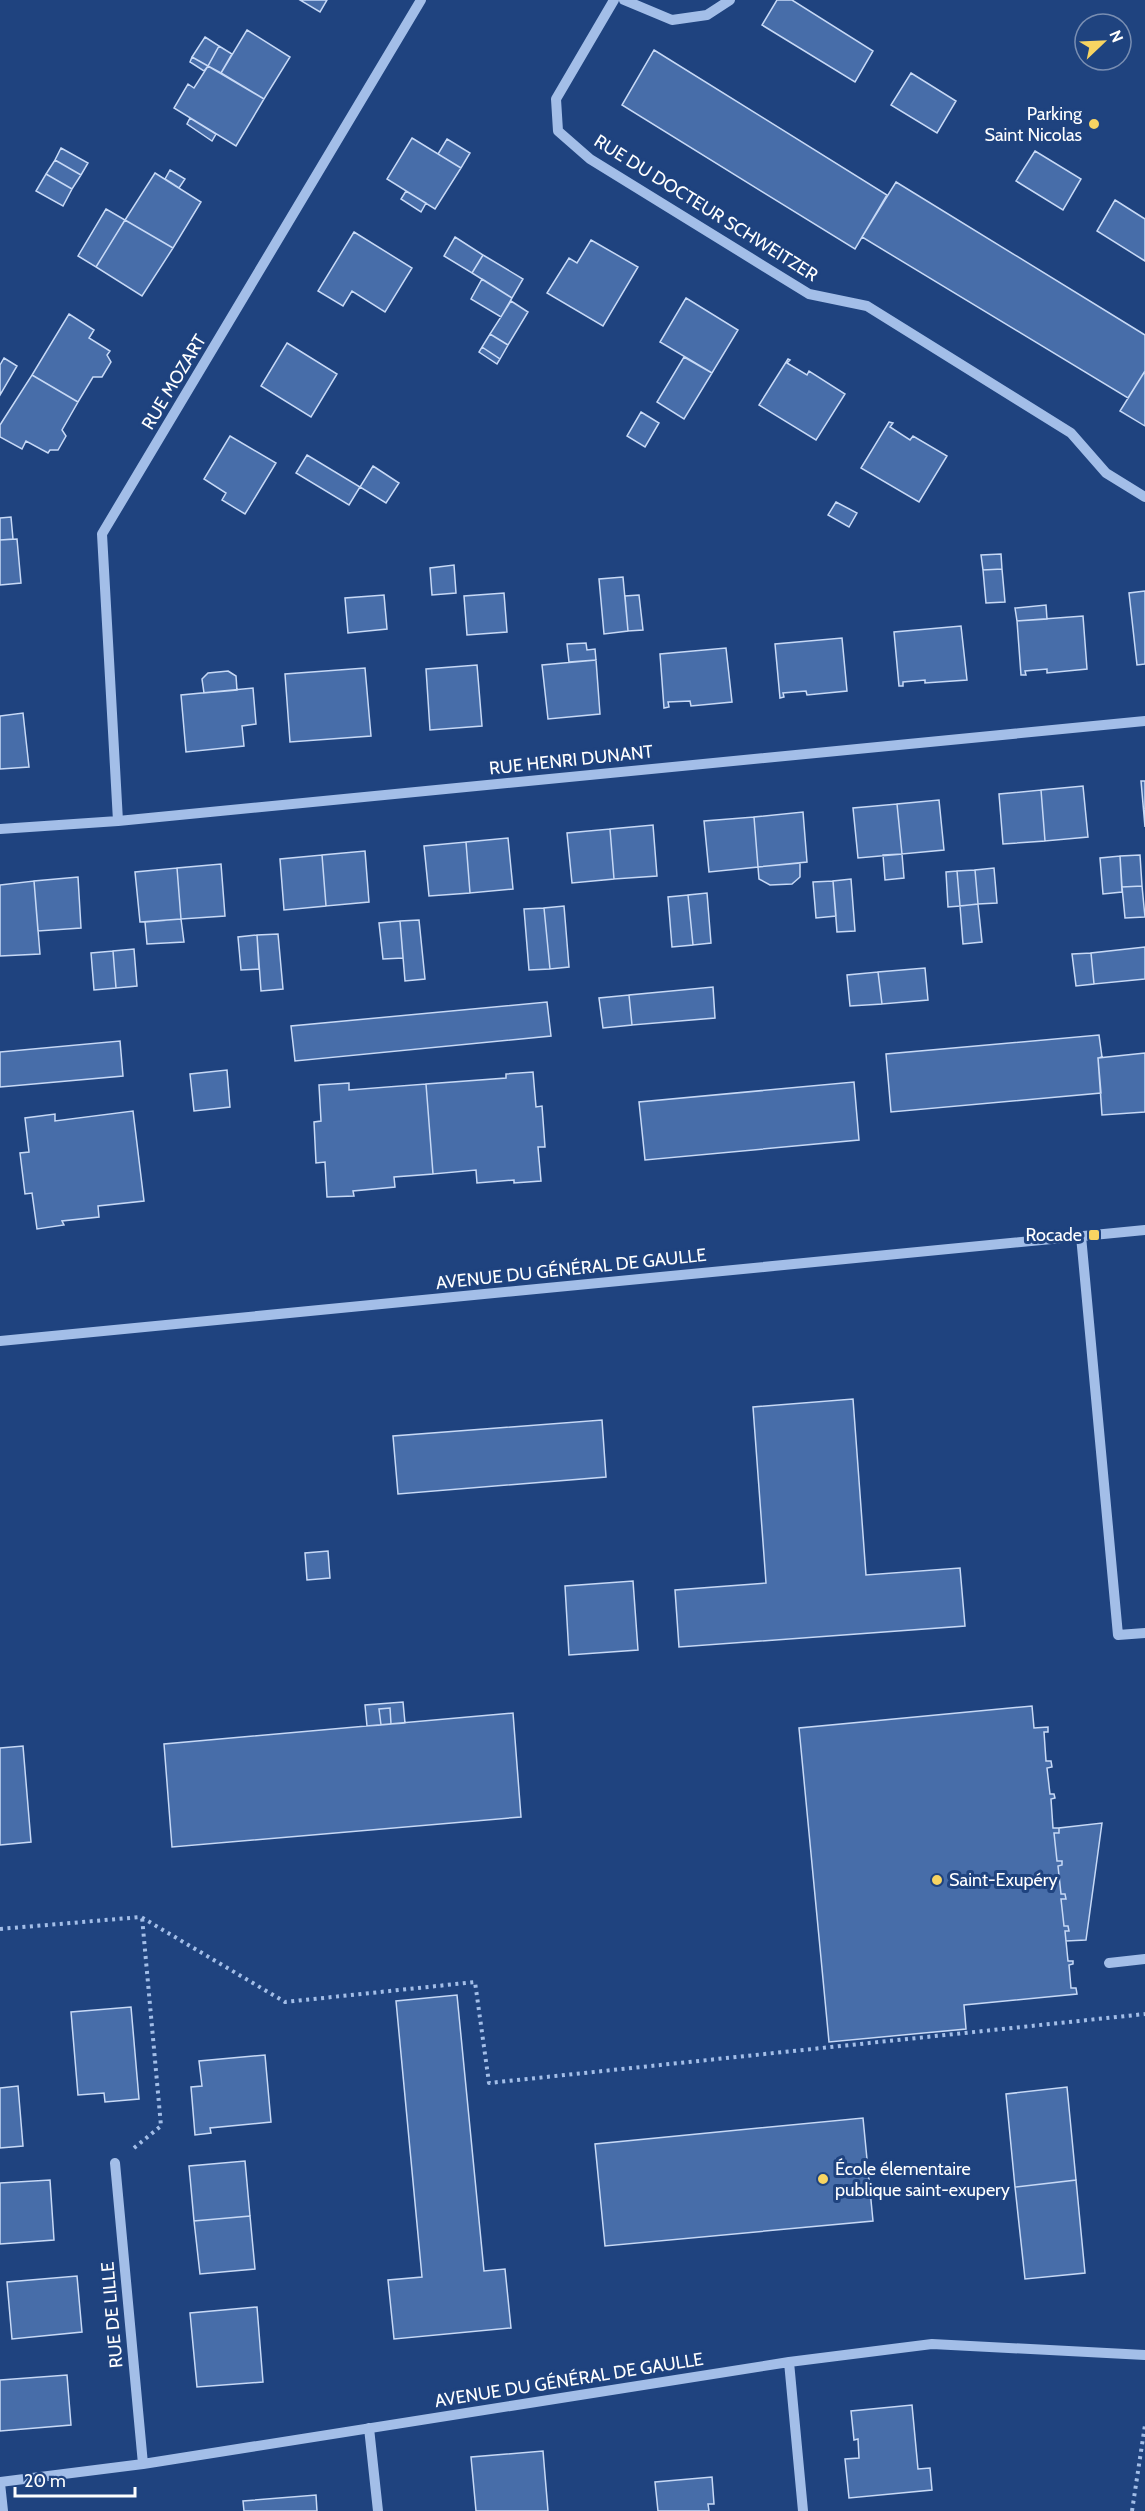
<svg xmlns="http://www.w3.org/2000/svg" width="1145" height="2511" font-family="Cabin,sans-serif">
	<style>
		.building { fill: #476da9; stroke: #c7d9f6; stroke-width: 1.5 }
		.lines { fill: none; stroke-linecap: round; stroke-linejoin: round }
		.path { stroke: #a3bee8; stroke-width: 4; stroke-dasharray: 3 4.5; stroke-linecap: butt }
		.minor { stroke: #a3bee8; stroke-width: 10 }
		.poi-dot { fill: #f7d462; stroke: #1f437f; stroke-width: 2 }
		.labels { text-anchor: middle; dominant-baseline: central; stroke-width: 6; stroke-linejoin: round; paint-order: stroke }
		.poi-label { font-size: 18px; fill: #fff; stroke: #1f437f; text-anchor: end }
		.street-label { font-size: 18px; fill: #fff; stroke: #1f437f }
	</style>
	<rect width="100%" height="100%" fill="#1f437f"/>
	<path class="building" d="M300,0h27l-7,12z
		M777,0h15l81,51 -18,31 -93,-57z
		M247,30l43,27 -26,42 -43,-26z
		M205,37l14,9 -11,20 -16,-9z
		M219,46l13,8 -11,19 -13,-7z
		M654,50l233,145 -32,54 -233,-144z
		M192,57l16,9 -4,5 -14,-9z
		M208,66l56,33 -28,47 -62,-38 14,-24 6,4z
		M911,73l45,28 -19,32 -46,-28z
		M190,118l26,16 -4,7 -25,-17z
		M412,138l49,30 -26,41 -48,-30z
		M447,139l23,14 -9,15 -23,-14z
		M61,148l27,15 -7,12 -26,-15z
		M1035,151l46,28 -18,31 -47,-29z
		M55,160l26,15 -9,14 -26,-15z
		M170,170l15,9 -6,9 -14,-9z
		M155,173l46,29 -28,46 -48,-28z
		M46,174l26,15 -9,17 -27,-15z
		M896,182l249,153v36l-17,27 -266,-161z
		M406,191l20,12 -5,9 -20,-13z
		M1115,200l30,19v42l-48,-30z
		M106,209l19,11 -29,47 -18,-11z
		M125,220l48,28 -31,48 -46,-29z
		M354,232l58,36 -27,44 -33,-21 -9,15 -25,-15z
		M455,237l28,18 -11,18 -28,-17z
		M591,240l47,27 -35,59 -56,-33 22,-35 8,5z
		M483,255l40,24 -11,19 -40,-25z
		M482,279l30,19 -11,19 -30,-18z
		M686,298l52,32 -26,43 -52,-31z
		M511,301l17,11 -20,33 -18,-11z
		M69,314l25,16 -5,8 21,13 -3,4 4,7 -9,15h-9l-15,25 -46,-27z
		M490,334l18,11 -8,14 -18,-12z
		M287,343l50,31 -26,43 -50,-31z
		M482,347l18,12 -3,5 -18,-12z
		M684,357l28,16 -28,46 -27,-17z
		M4,358l13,8 -17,29v-30z
		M788,359l2,1 -3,3 20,12 2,-4 36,23 -29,46 -57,-35z
		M1145,371v55l-25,-15z
		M32,375l46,27 -16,28 4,6 -8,14h-8l-2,3 -22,-12 -4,8 -22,-12v-12z
		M641,412l18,11 -14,24 -18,-11z
		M889,422l4,1 -3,4 20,13 3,-4 34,20 -28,46 -58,-34z
		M230,436l46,27 -31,51 -23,-14 4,-7 -22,-14z
		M307,455l53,32 -11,18 -53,-32z
		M373,466l26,17 -13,20 -26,-16z
		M836,502l21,11 -8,14 -21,-12z
		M11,517l2,22 -13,1v-22z
		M17,539l4,44 -21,2v-45z
		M1001,554l1,15 -19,1 -2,-15z
		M454,565l2,28 -24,2 -2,-27z
		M1002,569l3,33 -19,1 -3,-33z
		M623,577l5,54 -24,3 -5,-55z
		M1145,591v73l-8,1 -8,-72z
		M504,593l3,39 -40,3 -3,-39z
		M384,595l3,34 -39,4 -3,-35z
		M639,595l4,35 -15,1 -3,-35z
		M1046,605l1,14 -30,2 -2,-13z
		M1083,616l4,53 -40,4v-4l-22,2 1,4h-5l-4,-54z
		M961,626l6,54 -42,3v-3l-22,2v4h-4l-5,-54z
		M842,638l5,53 -40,4 -1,-4 -23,2 1,4 -4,1 -5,-54z
		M586,643l1,7 8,-1 1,11 -27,2 -2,-18z
		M726,648l6,54 -41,4 -1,-5 -22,1 1,5 -5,1 -4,-54z
		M596,660l4,54 -52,5 -6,-54z
		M477,665l5,61 -52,4 -4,-61z
		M365,668l6,68 -81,6 -5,-68z
		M228,671l8,5 1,14 -33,3 -2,-14 6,-6z
		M253,688l3,36 -14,2 2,20 -58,6 -5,-57z
		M23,713l6,54 -29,2v-53z
		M1141,781h4v46z
		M1083,786l5,51 -43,4 -4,-51z
		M1041,790l4,51 -42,3 -4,-50z
		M939,800l5,50 -42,4 -5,-50z
		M897,804l5,50 -44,4 -5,-50z
		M803,812l4,50 -49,5 -4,-50z
		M754,817l4,50 -49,5 -5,-51z
		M653,825l4,51 -43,3 -4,-50z
		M610,829l4,50 -42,4 -5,-50z
		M508,838l5,51 -43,4 -4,-51z
		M466,842l4,51 -41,3 -5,-50z
		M365,851l4,51 -43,4 -4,-51z
		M902,854l2,24 -19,2 -2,-25z
		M322,855l4,51 -42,4 -4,-51z
		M1140,855l2,31 -20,1 -2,-31z
		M1120,856l2,36 -19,2 -3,-36z
		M800,863v14l-8,7 -22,1 -11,-6 -1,-12z
		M221,864l4,52 -44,3 -4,-51z
		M177,868l4,51 -41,3 -5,-50z
		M994,868l3,35 -19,1 -3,-34z
		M975,870l3,34 -18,2 -3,-35z
		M957,871l3,35 -12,1 -2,-35z
		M78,877l3,51 -43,3 -4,-50z
		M851,879l4,52 -18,1 -4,-51z
		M34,881l6,73 -40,2v-71z
		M833,881l3,35 -20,2 -3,-36z
		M1142,886l3,31 -20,1 -3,-31z
		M707,893l4,50 -18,2 -5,-50z
		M688,895l5,50 -21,2 -4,-50z
		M978,904l4,38 -19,2 -3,-38z
		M564,906l5,61 -19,2 -6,-61z
		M544,908l6,61 -21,1 -5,-61z
		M181,919l3,23 -37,2 -2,-22z
		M419,920l6,59 -20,2 -5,-60z
		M400,921l3,37 -20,1 -4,-36z
		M278,934l5,55 -22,2 -4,-56z
		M257,935l2,34 -18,1 -3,-33z
		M1145,947v32l-51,5 -3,-31z
		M134,949l3,37 -21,2 -3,-37z
		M113,951l3,37 -22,2 -3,-37z
		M1091,953l3,31 -18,2 -4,-32z
		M925,968l3,32 -46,4 -4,-32z
		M878,972l4,32 -32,2 -3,-31z
		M713,987l2,31 -83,7 -3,-30z
		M629,995l3,30 -29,3 -4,-30z
		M547,1002l4,34 -256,25 -4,-35z
		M1099,1035l3,22 -4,1 3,35 -210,19 -5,-58z
		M120,1041l3,35 -123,11v-35z
		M1145,1053v59l-43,3 -4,-57z
		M227,1070l3,37 -36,4 -4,-37z
		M533,1072l3,35 6,-1 3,41h-7l3,34 -27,2v-3l-37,3 -1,-13 -43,4 -7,-90 80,-6v-4z
		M854,1082l5,58 -214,20 -6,-58z
		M349,1083v7l77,-6 7,90 -39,3 1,10 -42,4 1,5 -27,1 -2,-35 -9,1 -2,-41 7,-1 -2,-36z
		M133,1111l11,90 -46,5 1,11 -37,4 2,4 -27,4 -5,-36 -7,1 -5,-41 9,-1 -4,-34 30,-4v7z
		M853,1399l13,176 94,-7 5,58 -286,21 -4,-57 91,-7 -13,-176z
		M602,1420l4,57 -208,17 -5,-58z
		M328,1551l2,27 -23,2 -2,-27z
		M633,1581l5,69 -69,5 -4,-69z
		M403,1702l2,21 -14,1 -1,-16 -11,1 2,16 -14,1 -2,-21z
		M1032,1706l2,22 14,-1v5h-4l2,29h5l1,6 -5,1 3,26h4l1,4 -4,1 2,29h6v5h-5l3,28h5v4l-4,1 3,28h4l1,5h-5l3,27h4l1,5h-4l3,30h5v3l-4,1 2,23h5l1,6 -113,11 2,24 -137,13 -30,-314z
		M390,1708l1,16 -10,1 -2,-16z
		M513,1713l8,104 -349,30 -8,-103z
		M23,1746l8,96 -31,3v-97z
		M1102,1823l-16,117 -20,1 -1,-10h4l-1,-5h-4l-3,-27h5l-1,-5h-4l-3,-28 4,-1v-4h-5l-3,-28h5v-5z
		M457,1995l27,276 21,-2 6,59 -117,11 -6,-59 34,-3 -26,-276z
		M131,2007l8,92 -34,3 -1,-9 -26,2 -7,-83z
		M265,2055l6,67 -61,6 1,5 -16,2 -4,-48 11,-1 -3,-25z
		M18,2086l5,60 -23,2v-60z
		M1067,2087l9,93 -61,7 -9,-93z
		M863,2118l10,103 -268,25 -10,-102z
		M245,2161l5,55 -56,5 -5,-55z
		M50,2180l4,60 -54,4v-61z
		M1076,2180l9,93 -60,6 -10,-92z
		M250,2216l5,53 -55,5 -6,-53z
		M77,2276l5,56 -70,7 -5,-57z
		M257,2307l6,75 -66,5 -7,-74z
		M67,2375l4,50 -71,6v-51z
		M912,2405l6,64 12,-1 2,22 -83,8 -4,-39 14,-1 -1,-19 -4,1 -3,-29z
		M543,2451l5,60h-72l-5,-54z
		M712,2477l2,27h-6l1,7h-51l-3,-29z
		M316,2495l1,16h-73l-1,-10z"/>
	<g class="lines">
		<path class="path" d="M0,1929l141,-12 144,85 190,-20 14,101 656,-69
			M134,2148l27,-22 -19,-209
			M1132,2511l13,-86"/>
		<path class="minor" d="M614,0l-58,99 2,32 32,28 219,135 58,12 204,127 35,40 39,24
			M624,0l48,20 35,-5 23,-15
			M118,821l-16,-287 319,-534
			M0,829l118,-8 1027,-100
			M1081,1236l37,399 27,-2
			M0,1341l1145,-111
			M1109,1963l36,-4
			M115,2163l28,301
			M789,2362l14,149
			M369,2428l9,83
			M0,2482l143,-18 646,-102 143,-18 213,11
			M0,2483l3,28"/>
	</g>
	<g class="poi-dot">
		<circle cx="1094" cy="124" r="6"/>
		<rect x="1088" y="1229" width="12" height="12" rx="3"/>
		<circle cx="937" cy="1880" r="6"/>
		<circle cx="823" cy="2179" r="6"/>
	</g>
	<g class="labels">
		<g class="poi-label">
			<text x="1082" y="114">Parking<tspan x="1082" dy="21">Saint Nicolas</tspan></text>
			<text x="1082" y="1235">Rocade</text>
			<text x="949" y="1880" text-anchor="start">Saint-Exupéry</text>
			<text x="835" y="2169" text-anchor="start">École élementaire<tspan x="835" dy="21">publique saint-exupery</tspan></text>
		</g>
		<g class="street-label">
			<text transform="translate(706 208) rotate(32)">RUE DU DOCTEUR SCHWEITZER</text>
			<text transform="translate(174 382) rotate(-59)">RUE MOZART</text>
			<text transform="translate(571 760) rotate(-6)">RUE HENRI DUNANT</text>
			<text transform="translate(571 1269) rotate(-6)">AVENUE DU GÉNÉRAL DE GAULLE</text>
			<text transform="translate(112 2315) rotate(-95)">RUE DE LILLE</text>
			<text transform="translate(569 2380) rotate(-9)">AVENUE DU GÉNÉRAL DE GAULLE</text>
		</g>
	</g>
	<g transform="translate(1103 42) rotate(67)"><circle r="28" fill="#1f437f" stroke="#798eb2" stroke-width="1.5"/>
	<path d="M0-4.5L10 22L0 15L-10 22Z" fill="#f7d462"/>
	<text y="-9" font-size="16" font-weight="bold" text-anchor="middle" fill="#ffffff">N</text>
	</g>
	<path d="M15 2487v9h120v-9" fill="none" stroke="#ffffff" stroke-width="3"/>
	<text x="24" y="2487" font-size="18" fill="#ffffff" stroke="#1f437f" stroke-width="4.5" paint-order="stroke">20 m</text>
</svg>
